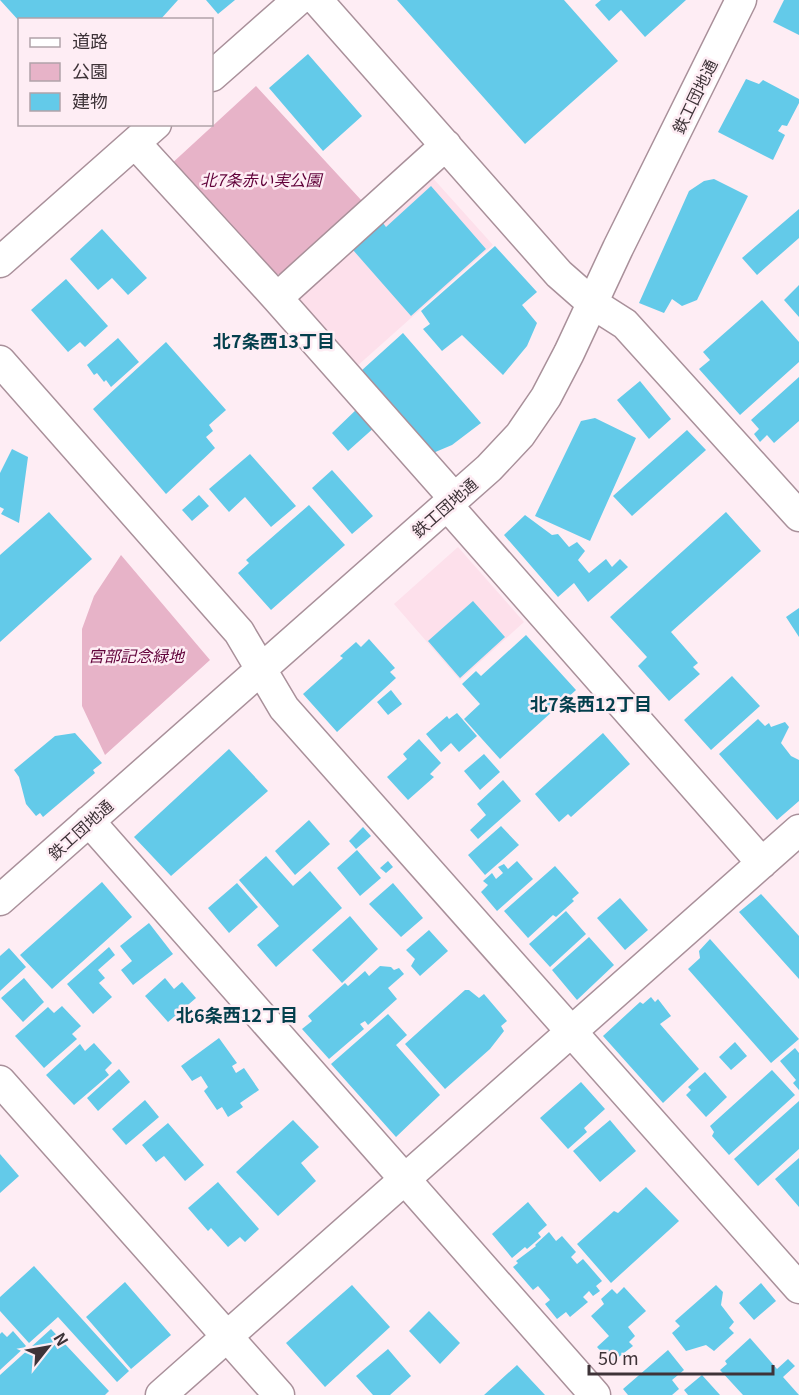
<svg xmlns="http://www.w3.org/2000/svg" width="799" height="1395" font-family="Georgia,'Noto Sans JP',serif">
	<style>
		.built { fill: #fde0eb }
		.green { fill: #e7b3c8 }
		.building { fill: #63cae9 }
		.lines { fill: none; stroke-linecap: round; stroke-linejoin: round }
		.minor-casing { stroke: #a9909a; stroke-width: 33 }
		.minor { stroke: #fff; stroke-width: 30 }
		.labels { text-anchor: middle; dominant-baseline: central; stroke-width: 5; stroke-linejoin: round; paint-order: stroke }
		.street-label { font-size: 16px; fill: #3e3338; stroke: #feedf4 }
		.park-label { font-size: 16px; font-style: italic; fill: #600039; stroke: #feedf4 }
		.neighbourhood-label { font-size: 18px; font-weight: bold; fill: #043f4d; stroke: #feedf4 }
	</style>
	<rect width="100%" height="100%" fill="#feedf4"/>
	<path class="built" d="M431,176l62,69 -137,122 -60,-69z
		M458,547l66,75 -64,58 -66,-76z"/>
	<path class="green" d="M256,86l106,115 -81,73h-12l-100,-108z
		M121,555l89,105 -105,95 -23,-49v-77l12,-33z"/>
	<path class="building" d="M0,0h178l-18,20h-140v2z
		M206,0h29l-17,14z
		M397,0h167l54,61 -93,83z
		M601,0h85l-41,37 -24,-27 -12,11 -14,-16z
		M784,0h15v35l-26,-13z
		M308,54l54,62 -39,35 -54,-63z
		M746,79l13,5 4,-4 36,19v4l-12,23 -5,-1 -4,6 7,4 -12,25 -55,-28z
		M714,179l34,17 -51,104 -15,6 -10,-7 -8,14 -25,-10 50,-112 15,-10z
		M431,186l55,63 -75,67 -58,-66 30,-27 3,4z
		M799,209v29l-42,37 -15,-17z
		M102,229l45,49 -19,17 -16,-17 -14,12 -28,-31z
		M495,246l42,46 -15,13 15,18 -10,23 -24,29 -41,-40 -20,16 -19,-22 7,-5 -9,-13z
		M66,279l42,47 -23,21 -5,-5 -12,10 -37,-42z
		M799,285v32l-15,-17z
		M762,300l37,42v20l-59,53 -41,-46 11,-9 -7,-8z
		M403,333l78,90 -29,22 -19,8 -72,-82z
		M118,338l21,24 -28,25 -5,-7 -2,2 -7,-9 -3,2 -7,-10z
		M166,342l60,68 -17,15 4,6 -7,6 9,11 -49,46 -73,-85z
		M799,377v44l-25,22 -7,-8 -7,7 -6,-8 5,-5 -8,-9z
		M640,381l31,38 -22,20 -32,-39z
		M359,407l17,19 -28,25 -16,-18z
		M595,418l41,20 -46,103 -55,-25 46,-95z
		M687,430l19,20 -74,66 -19,-20z
		M12,449l16,8 -9,66 -18,-9 3,-5 -4,-2v-34z
		M250,454l46,52 -25,21 -26,-30 -16,15 -20,-23z
		M332,470l41,46 -21,18 -40,-46z
		M199,495l10,11 -17,15 -10,-11z
		M309,505l36,40 -74,65 -33,-37 11,-10 -3,-3z
		M49,512l43,47 -92,83v-87z
		M726,512l35,39 -90,81 27,31 -5,4 7,7 -31,27 -31,-35 9,-9 -37,-40z
		M525,515l27,20 6,-1 11,13 8,-5 8,9 -7,9 11,13 17,-14 6,8 8,-8 8,8 -40,35 -14,-19 -16,14 -54,-62z
		M473,601l32,36 -45,41 -32,-37z
		M799,608v29l-13,-20z
		M526,635l50,55 -76,69 -36,-40 16,-15 -18,-20 14,-13 5,5z
		M369,639l26,29 -5,4 6,6 -59,54 -34,-38 40,-36 -3,-2 16,-14 5,5z
		M732,676l28,30 -49,44 -27,-30z
		M391,690l11,14 -14,11 -11,-13z
		M457,713l20,23 -18,16 -8,-9 -10,9 -15,-18 21,-18 2,3z
		M758,719l7,7 4,-3 2,4 14,-5 4,5 -8,16 10,13 8,4v41l-22,19 -58,-66z
		M75,733l27,30 -9,7 2,3 -52,44 -3,-4 -4,3 -10,-12 -7,-27 -5,-7 41,-34z
		M603,733l27,31 -59,53 -3,-3 -9,8 -24,-28z
		M419,739l22,24 -11,11 4,3 -26,23 -21,-23 20,-18 -4,-5z
		M229,749l39,42 -97,85 -37,-39z
		M484,754l16,18 -20,18 -16,-19z
		M503,780l18,21 -43,38 -8,-9 16,-15 -9,-11z
		M309,820l21,24 -35,31 -20,-24z
		M501,826l18,19 -34,30 -17,-20z
		M363,827l8,9 -15,13 -7,-8z
		M357,850l24,28 -21,18 -23,-28z
		M266,856l27,30 17,-15 32,37 -66,59 -19,-22 22,-19 -40,-46z
		M388,861l5,6 -7,6 -6,-5z
		M517,861l16,18 -36,32 -16,-19 7,-7 -5,-4 9,-8 4,6 7,-6 -5,-6 6,-3 4,5z
		M555,866l24,27 -7,6 2,2 -18,16 -3,-2 -25,23 -24,-27z
		M102,882l30,35 -80,72 -32,-34z
		M237,883l21,24 -29,26 -21,-25z
		M393,883l30,35 -22,19 -32,-33z
		M761,894l38,42v43l-60,-67z
		M620,898l28,32 -23,20 -28,-32z
		M566,911l20,23 -36,33 -21,-23z
		M350,916l28,33 -36,34 -30,-33z
		M149,923l24,31 -40,31 -12,-15 11,-9 -12,-15z
		M429,930l19,21 -28,25 -9,-10 4,-7 -9,-9z
		M589,937l25,28 -37,35 -25,-30z
		M710,939l89,100 -28,24 -83,-94 12,-11 -1,-7z
		M109,947l6,8 -17,15 7,8 -6,5 13,14 -19,17 -26,-30z
		M9,948l17,19 -26,24v-35z
		M380,966l11,1 3,3 5,-2 5,6 -16,14 9,11 -29,26 -3,-4 -5,3 4,5 -35,30 -27,-30 10,-8 -4,-5 37,-33 3,3 17,-15 4,5z
		M24,978l20,24 -21,20 -22,-24z
		M165,978l9,11 8,-7 14,16 -28,24 -23,-26z
		M465,990h4l10,8 5,-4 23,27 -6,5 3,5 -14,18 -45,40 -40,-45z
		M651,997l4,5 3,-3 13,17 -11,8 39,45 -36,34 -60,-67 37,-34 3,2z
		M62,1006l19,20 -9,8 5,5 -33,29 -29,-32 33,-29 6,6z
		M388,1014l19,21 -11,10 44,50 -44,42 -65,-73z
		M219,1038l18,25 -5,3 4,7 8,-5 15,22 -19,13 3,4 -15,10 -6,-10 -5,3 -13,-19 4,-4 -7,-11 -9,5 -11,-15z
		M735,1042l12,14 -16,14 -12,-13z
		M94,1043l18,20 -7,7 4,5 -35,30 -28,-30 34,-31 5,7z
		M795,1048l4,5v37l-6,-7 3,-3 -16,-19z
		M119,1069l11,13 -32,29 -11,-13z
		M772,1070l23,25 -66,60 -17,-19 2,-4 -4,-6z
		M705,1072l22,25 -21,20 -20,-22 5,-5 -3,-3z
		M581,1082l24,27 -21,19 3,4 -19,17 -28,-31z
		M145,1100l14,17 -33,28 -14,-16z
		M799,1101v48l-41,37 -24,-27z
		M293,1120l26,27 -18,16 15,18 -38,35 -42,-44z
		M610,1120l26,31 -36,31 -27,-31z
		M168,1123l36,42 -19,16 -21,-25 -8,6 -14,-17z
		M0,1154l19,22 -19,17z
		M799,1158v49l-24,-28z
		M218,1182l41,47 -14,13 -5,-5 -12,10 -17,-19 -3,3 -20,-23z
		M646,1187l33,34 -68,62 -34,-39 37,-33 4,2z
		M528,1202l19,23 -9,8 3,4 -14,12 -2,-2 -13,11 -20,-24z
		M549,1232l7,9 6,-5 14,16 -5,5 6,7 6,-5 19,22 -6,5 4,5 -7,5 -4,-5 -6,6 5,5 -18,15 -4,-5 -9,7 -12,-15 5,-4 -12,-14 -5,4 -20,-23 5,-4 -2,-2 20,-15 -1,-1z
		M34,1266l95,105 -12,11 -59,-65 -29,26 -29,-32v-14z
		M125,1282l46,53 -40,34 -45,-52z
		M761,1283l15,18 -22,19 -15,-17z
		M352,1285l38,42 -65,60 -39,-44z
		M716,1285l7,7 -2,13 13,17 -5,6 5,5 -20,18 -8,-6 -20,6 -14,-18 8,-7 -5,-5z
		M624,1287l22,24 -18,16 7,9 -6,6 4,4 -22,17 -14,-16 12,-11 -18,-20 13,-12 -3,-5 11,-10 5,5z
		M429,1311l31,32 -20,21 -31,-33z
		M51,1329l58,62 -4,4h-105v-20z
		M13,1331l13,15 -26,24v-36l2,-2 5,5z
		M750,1338l27,31 11,-10 7,7 -12,11 16,18h-56l-23,-25 7,-6 -2,-3z
		M388,1349l23,27 -21,19h-17l-17,-19z
		M668,1350l16,20 -12,10 7,9 -7,6h-44l-5,-6z
		M517,1365l28,30h-61z
		M702,1375l18,20h-32l-4,-5z"/>
	<g class="lines">
		<g class="minor-casing">
			<path id="minor" d="M317,0l242,274 33,29 33,21 174,192
				M212,76l86,-76
				M135,143l142,155 177,200
				M0,262l156,-138
				M277,298l169,-153
				M0,361l239,271 45,76 515,580
				M447,505l315,358
				M89,821l506,574
				M0,900l489,-432 31,-33 26,-38 23,-44 49,-105 123,-248
				M0,1081l279,314
				M161,1395l638,-565"/>
		</g>
		<use href="#minor" class="minor"/>
	</g>
	<g class="labels">
		<g class="street-label">
			<text transform="translate(694 96) rotate(-64)">鉄工団地通</text>
			<text transform="translate(444 507) rotate(-41)">鉄工団地通</text>
			<text transform="translate(80 829) rotate(-42)">鉄工団地通</text>
		</g>
		<g class="park-label">
			<text x="261" y="179">北7条赤い実公園</text>
			<text x="136" y="655">宮部記念緑地</text>
		</g>
		<g class="neighbourhood-label">
			<text x="274" y="340">北7条西13丁目</text>
			<text x="591" y="703">北7条西12丁目</text>
			<text x="237" y="1014">北6条西12丁目</text>
		</g>
	</g>
	<rect x="18" y="18" width="195" height="108" fill="#feedf4" stroke="#b1a3a9" stroke-width="1.5"/>
	<rect x="30" y="38" width="30" height="9" fill="#ffffff" stroke="#b1a3a9" stroke-width="1.5"/>
	<text x="72" y="48" font-size="18" fill="#3e3338">道路</text>
	<rect x="30" y="63" width="30" height="18" fill="#e7b3c8" stroke="#b1a3a9" stroke-width="1.5"/>
	<text x="72" y="78" font-size="18" fill="#3e3338">公園</text>
	<rect x="30" y="93" width="30" height="18" fill="#63cae9" stroke="#b1a3a9" stroke-width="1.5"/>
	<text x="72" y="108" font-size="18" fill="#3e3338">建物</text>
	<g transform="translate(48 1347) rotate(59)" stroke="#feedf4" stroke-width="4.5" paint-order="stroke">
	<path d="M0-4.5L10 22L0 15L-10 22Z" fill="#3e3338"/>
	<text y="-9" font-size="16" font-weight="bold" text-anchor="middle" fill="#3e3338">N</text>
	</g>
	<path d="M589 1365v9h184v-9" fill="none" stroke="#3e3338" stroke-width="3"/>
	<text x="598" y="1365" font-size="18" fill="#3e3338" stroke="#feedf4" stroke-width="4.5" paint-order="stroke">50 m</text>
</svg>
